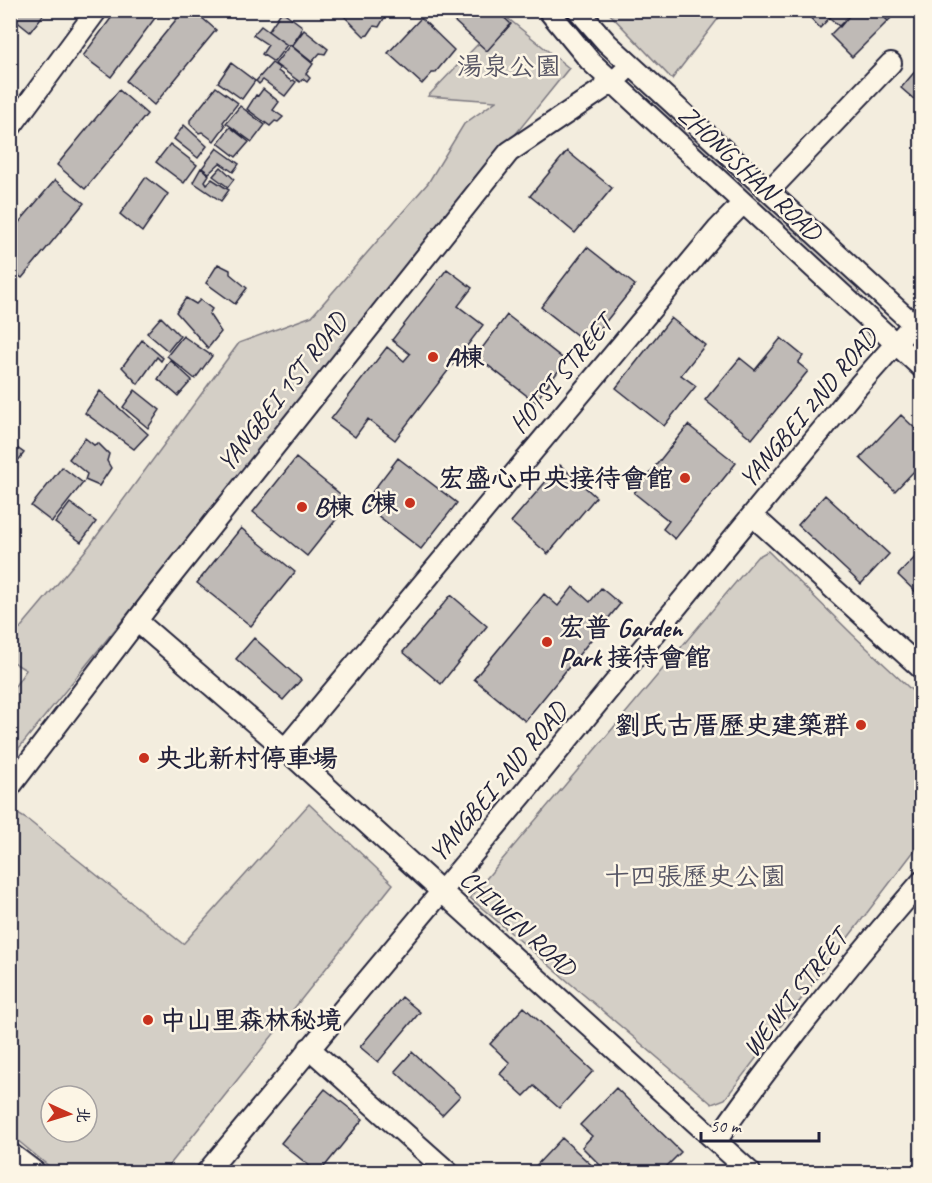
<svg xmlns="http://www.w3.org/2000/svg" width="932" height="1183" font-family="Caveat,'LXGW WenKai TC',sans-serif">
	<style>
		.green { fill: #d4cfc6; stroke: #7b7880; stroke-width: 1.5; fill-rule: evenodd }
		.building { fill: #bfbab6; stroke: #22223b; stroke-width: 1.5 }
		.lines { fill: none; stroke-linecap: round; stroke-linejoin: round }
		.minor-casing { stroke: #22223b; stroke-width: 24 }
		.minor { stroke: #fcf5e5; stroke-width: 20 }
		.poi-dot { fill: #c8321e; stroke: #fcf5e5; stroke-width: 2 }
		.labels { text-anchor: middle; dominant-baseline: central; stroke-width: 5; stroke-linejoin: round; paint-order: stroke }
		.park-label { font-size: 26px; fill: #575665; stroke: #fcf5e5 }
		.street-label { font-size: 26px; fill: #22223b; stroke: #fcf5e5 }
		.poi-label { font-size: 26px; font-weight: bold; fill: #22223b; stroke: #fcf5e5; text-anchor: start }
	</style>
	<rect width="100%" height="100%" fill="#f3edde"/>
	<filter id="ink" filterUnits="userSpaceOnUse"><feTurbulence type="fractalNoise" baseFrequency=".0167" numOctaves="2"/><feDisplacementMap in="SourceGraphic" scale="12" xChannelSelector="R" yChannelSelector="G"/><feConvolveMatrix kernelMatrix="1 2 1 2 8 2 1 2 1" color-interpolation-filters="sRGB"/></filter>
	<g filter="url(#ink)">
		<path class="green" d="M607,11h117l-52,68z
			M505,16l64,52 -558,690v-66l15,-22 -15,-9v-22l79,-94 149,-202 73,-27 116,-133 36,-59 32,-23 -68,-5z
			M657,99l205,190 -8,9 -205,-190z
			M768,551l84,83 69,65v143l-196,257 -13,5 -242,-206 287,-341z
			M309,804l84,80 -229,288h-108l-45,-37v-311l7,-10 10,6 155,124zM51,1096h36v36h-36z"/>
		<path class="building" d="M10,10h37l-17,22 -20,-16z
			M117,10h44l-50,67 -28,-21z
			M184,10h9l23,20 -62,75 -28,-24z
			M338,10h51l-10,17 -5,-1 -6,9 -4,1z
			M442,10h54l15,14 -24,27z
			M803,10h34l-17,18z
			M821,10h33l-14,17z
			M855,10h22l11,11 -36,36 -22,-22z
			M877,10h22l-11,11z
			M282,11l20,15 -1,6 -9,13h-5l-19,-14z
			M421,18l33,32 -19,23h-3l-10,11 -34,-31z
			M261,26l26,19 -13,17 -12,-8 6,-9 -15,-10z
			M304,30l24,19 -3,5 -5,-1 -8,9 -20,-16z
			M290,45l23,19 -7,10 4,4 -3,4 -4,-3 -3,3 -25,-18z
			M231,63l24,18 -13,18 -24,-17z
			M272,63l7,5 -1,3 13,10 2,-1 3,2 -11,14 -22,-16 -4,4 -3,-3z
			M922,63v43l-21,-18z
			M216,87l22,16 -15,19 2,4 -11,15 -12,-9 -3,1 -9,-9v-4z
			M263,89l16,13 -6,8 10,7 -5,5 -3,-1 -5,5 -23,-17 9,-14 2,1z
			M119,90l28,24 -62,75 -28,-24z
			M240,106l25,19 -13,17 -26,-19z
			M184,125l23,21 -9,12 -24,-19z
			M230,127l19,15 -13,15 -18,-14z
			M170,144l27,21 -13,18 -28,-21z
			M217,148l22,16 -6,8 -13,-9 -11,10 -7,-5z
			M567,151l45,37 -37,45 -45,-37z
			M221,167l13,12 -6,8 -15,-11z
			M201,168l8,7 -4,6 2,3 5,-5 17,11 -8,11 -28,-19z
			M146,177l22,17 -26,38 -22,-18z
			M55,180l29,23 -62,75 -12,-9v-36z
			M587,247l48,38 -47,59 -47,-37z
			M218,264l12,6v4l17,14 -12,16 -29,-21z
			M447,269l25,19 -14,18 25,19 -88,115 -27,-21 -13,18 -24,-18 56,-72 17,14 6,-7 -18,-14z
			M186,298l10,6 4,-4 12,9 -3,5 12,18 -13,16 -32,-36z
			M507,315l59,46 -31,41 -59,-46z
			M161,317l19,19 -12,15 -21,-18z
			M671,318l34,27 -24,30 15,11 -32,40 -48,-38z
			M183,336l29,20 -17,23 -28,-23z
			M781,338l22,18 -5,7 10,8 -56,68 -47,-39 35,-42 15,12z
			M142,340l21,18 -2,3 -4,-4 -19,27 -16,-17z
			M170,360l22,20 -14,16 -20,-17z
			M135,390l25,20 -12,18 -25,-21z
			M100,391l48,43 -14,15 -49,-36z
			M901,415l21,20v38l-5,-5 -22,23 -35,-33z
			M688,425l48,38 -61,76 -12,-10 6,-8 -35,-28z
			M85,438l9,7 4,-2 11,11 -2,7 4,7 -12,18 -14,-6 2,-6 -18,-15z
			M10,443l14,10 -14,18z
			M296,458l54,44 -43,54 -54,-44z
			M398,458l59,45 -36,46 -58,-45z
			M560,465l36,32 -48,57 -37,-32z
			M62,467l21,16 -31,39 -21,-16z
			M825,495l64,59 -28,30 -63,-59z
			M70,503l26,19 -15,20 -26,-19z
			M241,528l54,44 -44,54 -54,-43z
			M922,550v48l-24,-23z
			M573,587l17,15 11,-14 19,16 -95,117 -51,-42 70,-85 14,12z
			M451,595l36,31 -46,58 -38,-32z
			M254,638l47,42 -18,20 -47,-41z
			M402,997l18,15 -42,50 -18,-15z
			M524,1007l69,64 -34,37 -25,-22 -10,10 -24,-22 10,-11 -20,-19z
			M412,1052l48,44 -18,19 -47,-44z
			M616,1088l65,64 -20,20h-54l-25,-25 10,-11 -12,-11z
			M325,1089l38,30 -43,53h-3l-36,-29z
			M562,1138l37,34h-69z"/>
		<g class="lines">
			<g class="minor-casing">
				<path id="minor" d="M548,10l42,51 332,307
					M578,10l29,33 315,289
					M10,128l87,-118
					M769,191l122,-128
					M753,516l169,153
					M138,622l147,127 465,423
					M285,749l433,-520 25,-26
					M10,787l151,-198 348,-437 104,-70 18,-17
					M309,1048l139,124
					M716,1141c63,-91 133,-176 206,-260
					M10,1153l25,19
					M207,1172l316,-378 336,-409 63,-71"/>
			</g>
			<use href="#minor" class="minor"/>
		</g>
	</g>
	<g class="poi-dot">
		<circle cx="433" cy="357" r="6"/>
		<circle cx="685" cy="478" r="6"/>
		<circle cx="410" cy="503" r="6"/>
		<circle cx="302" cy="507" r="6"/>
		<circle cx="547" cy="642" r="6"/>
		<circle cx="861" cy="725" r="6"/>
		<circle cx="144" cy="758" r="6"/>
		<circle cx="148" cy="1020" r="6"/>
	</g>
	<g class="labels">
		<g class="park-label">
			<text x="509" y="66">湯泉公園</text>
			<text x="695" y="876">十四張歷史公園</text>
		</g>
		<g class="street-label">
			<text transform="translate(750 173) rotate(43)">ZHONGSHAN ROAD</text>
			<text transform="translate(561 374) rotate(-50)">HOTSI STREET</text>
			<text transform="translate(282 392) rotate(-52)">YANGBEI 1ST ROAD</text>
			<text transform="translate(808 408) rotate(-50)">YANGBEI 2ND ROAD</text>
			<text transform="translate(498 782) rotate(-50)">YANGBEI 2ND ROAD</text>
			<text transform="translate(518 923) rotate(42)">CHIWEN ROAD</text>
			<text transform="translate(795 993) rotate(-52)">WENKI STREET</text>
		</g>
		<g class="poi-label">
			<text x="445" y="357">A棟</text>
			<text x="673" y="478" text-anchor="end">宏盛心中央接待會館</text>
			<text x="398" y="503" text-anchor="end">C棟</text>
			<text x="314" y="507">B棟</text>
			<text x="559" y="627">宏普 Garden<tspan x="559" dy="30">Park 接待會館</tspan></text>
			<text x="849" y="725" text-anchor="end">劉氏古厝歷史建築群</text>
			<text x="156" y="758">央北新村停車場</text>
			<text x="160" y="1020">中山里森林秘境</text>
		</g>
	</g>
	<rect width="932" height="1183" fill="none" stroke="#fcf5e5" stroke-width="36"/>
	<rect x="18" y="18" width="896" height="1147" fill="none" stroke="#22223b" stroke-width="2" filter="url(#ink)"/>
	<g transform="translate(69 1114) rotate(94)"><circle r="28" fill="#fcf5e5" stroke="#a5a1a1" stroke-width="1.5"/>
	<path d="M0-4.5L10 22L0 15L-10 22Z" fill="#c8321e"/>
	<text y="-9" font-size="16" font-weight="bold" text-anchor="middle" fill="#22223b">北</text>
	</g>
	<path d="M701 1132v9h118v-9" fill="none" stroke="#22223b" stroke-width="3"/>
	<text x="710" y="1132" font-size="18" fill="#22223b" stroke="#fcf5e5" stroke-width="4.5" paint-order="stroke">50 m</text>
</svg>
